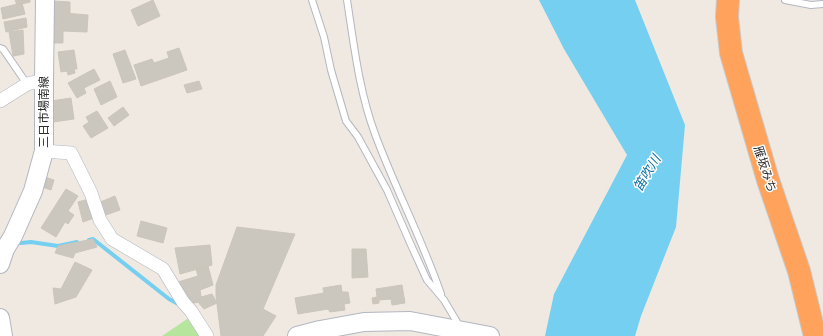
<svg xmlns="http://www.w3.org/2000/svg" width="823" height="336" font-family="Rubik,'Noto Sans JP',sans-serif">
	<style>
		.green { fill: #b6e59e }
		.water { fill: #75cff0 }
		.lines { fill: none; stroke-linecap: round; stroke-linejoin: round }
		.stream { stroke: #75cff0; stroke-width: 4 }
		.building { fill: #cbc7bf; stroke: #cbc5ba }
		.lane-casing { stroke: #b4b7c1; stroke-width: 8 }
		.street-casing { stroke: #b4b7c1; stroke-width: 14 }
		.secondary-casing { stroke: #b4b7c1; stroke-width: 20 }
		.highway-casing { stroke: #c9c9c9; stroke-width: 24 }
		.lane { stroke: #fff; stroke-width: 6 }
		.street { stroke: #fff; stroke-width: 13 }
		.secondary { stroke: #fff; stroke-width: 18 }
		.highway { stroke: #ffa35c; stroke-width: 22 }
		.labels { text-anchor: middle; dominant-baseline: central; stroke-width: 3; stroke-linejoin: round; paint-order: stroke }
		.street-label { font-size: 12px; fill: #2e2e2e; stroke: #fff }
		.water-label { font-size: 13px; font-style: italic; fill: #0d6fa3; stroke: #fff }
	</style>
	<rect width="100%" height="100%" fill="#efe9e1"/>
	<path class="green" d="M190,317l12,19h-40z"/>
	<path class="water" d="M539,0h96l50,125 -9,102 -35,89 -6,20h-90l9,-42 73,-139 -63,-106z"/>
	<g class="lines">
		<path class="stream" d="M89,240l4,-1 76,60 11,6
			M15,241l6,2 10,-1 27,4 19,-4"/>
	</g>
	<path class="building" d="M15,0h15v2l-13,3z
		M153,0l7,16 -22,10 -7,-16z
		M53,1l17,1v11h-6l-1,7 -12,-1z
		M22,3l3,11 -22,5 -2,-11z
		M64,13l24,2 -1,17 -24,-1z
		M26,18l1,9 -21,5 -2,-10z
		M51,19l12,1v23h-13z
		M23,30l1,24 -11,2 -4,-24z
		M179,48l8,22 -46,16 -7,-21 18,-6 2,4 15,-5 -2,-6z
		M74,50l3,19h-3l1,4 -7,2 -1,-4 -6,1 -3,-20z
		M125,50l11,29 -13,4 -10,-29z
		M94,69l6,11 -16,8 2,5 -9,5 -9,-15z
		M110,81l7,16 -16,8 -7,-16z
		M199,81l3,8 -15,4 -3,-8z
		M71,98l3,21 -21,3 -2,-21z
		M123,107l6,8 -15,11 -6,-8z
		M97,111l11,17 -17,10 -8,-12 6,-4 -3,-5z
		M45,177l9,3 -3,10 -9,-3z
		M66,189l12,7 -10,15 6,4 -6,9 -3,-2 -9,15 -15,-9z
		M115,196l5,14 -17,6 -5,-13z
		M89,199l5,19 -11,4 -5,-20z
		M141,221l26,7 -4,15 -26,-7z
		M237,227l58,7 -32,75 13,7 -13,20h-42l-5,-40v-11z
		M93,239l4,8 -22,6 -2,5 -18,-5 3,-7z
		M210,245l2,20 -32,9 -5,-26z
		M352,249h14l2,28 -16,1z
		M75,262l17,8 -16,27 -21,7 -2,-16 8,1z
		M208,266l5,19 -13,5 1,7 11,-3 5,9 -13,6 -6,-7 -12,3 -8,-23 20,-6 -2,-7z
		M341,285l1,7h6l2,11 -6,1 1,6 -15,2 -2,-3 -30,5 -3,-16 29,-5 -1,-5z
		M402,285l3,18 -13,2 -1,-6 -12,1v3l-6,1 -1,-6 5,-1 -1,-8z"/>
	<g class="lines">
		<g class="lane-casing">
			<path id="lane" d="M312,0l12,37 7,33 15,51 12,16 29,53 24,55 16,35 17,20 16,27
				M347,0c7,45 12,91 28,134 20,54 47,105 66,160
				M785,0l26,5 12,-1
				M0,48l3,1 24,35"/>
		</g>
		<g class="street-casing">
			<path id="street" d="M0,101l27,-17 17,-4
				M44,151l27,2 20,40 9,27 12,19 51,30 20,33 8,9 16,25"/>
		</g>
		<g class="secondary-casing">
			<path id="secondary" d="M0,264l5,-15 8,-13 20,-45 11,-40v-71l1,-80
				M0,318l3,18
				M297,336l23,-6 44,-8 46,-1 80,15"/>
		</g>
		<g class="highway-casing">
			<path id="highway" d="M728,0l-1,17 4,36 37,127 31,91 16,65"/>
		</g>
		<use href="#lane" class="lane"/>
		<use href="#street" class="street"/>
		<use href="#secondary" class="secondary"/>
		<use href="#highway" class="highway"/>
	</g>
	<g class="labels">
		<g class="street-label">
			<text transform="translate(44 112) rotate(-90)">三日市場南線</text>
			<text transform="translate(765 169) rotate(72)">雁坂みち</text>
		</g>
		<g class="water-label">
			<text transform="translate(647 173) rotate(-59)">笛吹川</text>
		</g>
	</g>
</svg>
